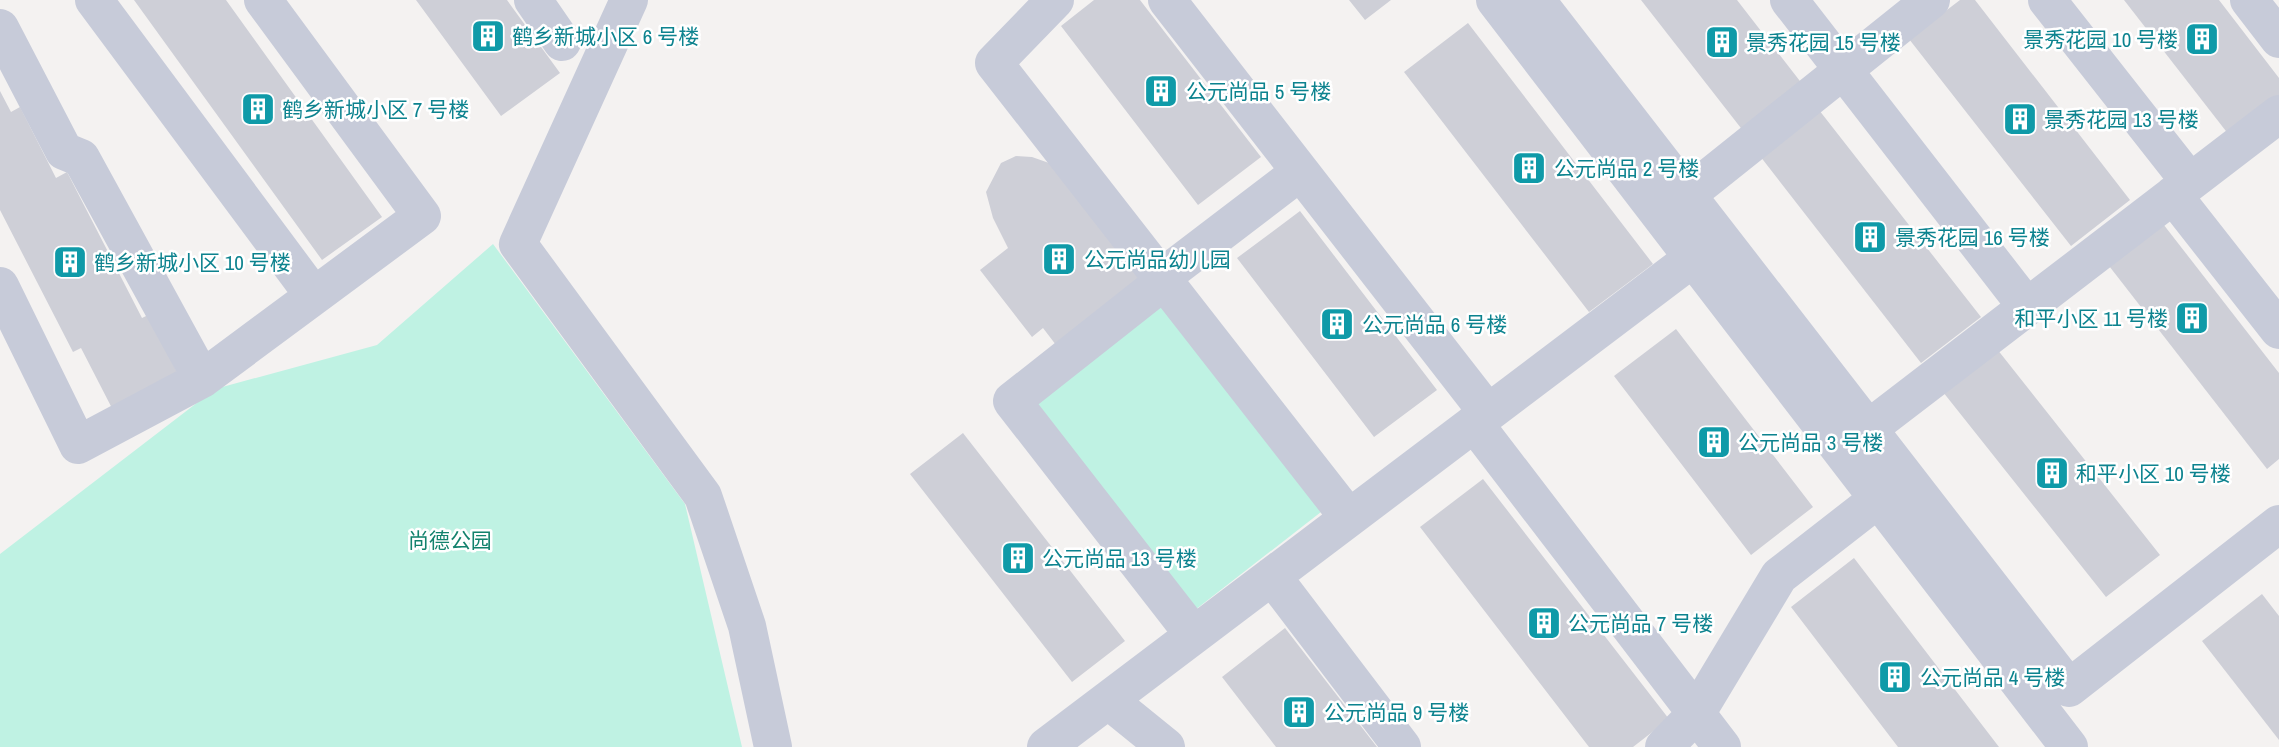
<svg xmlns="http://www.w3.org/2000/svg" width="2279" height="747" font-family="'Archivo Narrow','Noto Sans SC',sans-serif">
	<style>
		.green { fill: #bff2e3 }
		.building { fill: #cecfd7 }
		.lines { fill: none; stroke-linecap: round; stroke-linejoin: round }
		.minor { stroke: #c7cbd9; stroke-width: 38 }
		.labels { text-anchor: middle; dominant-baseline: central; stroke-width: 5; stroke-linejoin: round; paint-order: stroke }
		.culture-label { font-size: 21px; fill: #0d838f; stroke: #fff; text-anchor: start }
		.park-label { font-size: 21px; fill: #12826d; stroke: #fff }
	</style>
	<rect width="100%" height="100%" fill="#f4f2f1"/>
	<path class="green" d="M493,244l192,260 57,243h-742v-193l215,-165 162,-44z
		M1160,305l161,207 -126,98 -161,-207z"/>
	<path class="building" d="M134,0h92l156,217 -60,43z
		M416,0h91l53,73 -59,43z
		M1094,0h46l121,157 -63,48 -137,-179z
		M1349,0h42l-26,20z
		M1641,0h96l66,85 -59,47z
		M1960,0h15l155,200 -59,46 -162,-207z
		M2124,0h95l60,78v19l-50,38z
		M1468,23l185,241 -64,48 -185,-240z
		M0,91l11,21 9,-5 36,71 11,-6 75,146 6,-3 34,67 -66,34 -35,-68 -8,4 -73,-142z
		M1819,110l162,207 -60,46 -161,-207z
		M1016,156l16,1 17,6 91,116 -84,66 -13,-17 -11,9 -52,-67 28,-22 -15,-30 -7,-26 15,-29z
		M1300,211l137,179 -63,47 -137,-179z
		M2160,220l119,153v86l-12,10 -161,-207z
		M1676,329l137,178 -62,48 -137,-179z
		M1997,349l163,206 -54,42 -163,-205z
		M963,433l162,208 -53,41 -162,-208z
		M1483,479l186,240 -36,28h-44l-169,-220z
		M1854,558l145,189h-101l-107,-140z
		M2262,594l17,22v124l-77,-99z
		M1285,628l92,119h-101l-54,-70z"/>
	<g class="lines">
		<path class="minor" d="M94,0l220,296 -112,83
			M263,0l159,216 -108,80
			M533,0l29,42
			M629,0l-111,244 185,252 44,130 26,121
			M1055,0l-61,63 170,218
			M1167,0l321,413
			M1495,0l198,258
			M1536,0l533,688 210,-164
			M1789,0l238,307
			M2047,0l143,182
			M2249,0l30,39
			M0,28l64,123 17,7 121,221 -124,66 -78,-159
			M1687,195l244,-195
			M2173,195l106,135
			M1161,278l139,-106
			M1474,423l248,324
			M1868,429l411,-315
			M1272,576l130,171
			M1194,635l-182,-234 152,-120 185,237
			M1108,700l58,47
			M1046,747l647,-489 376,489
			M1664,747l32,-33 83,-138 99,-77"/>
	</g>
	<defs>
		<g id="building-square" transform="scale(1.75)"><rect x="-9" y="-9" width="18" height="18" rx="4" fill="#0f9aa8" stroke="#fff"/><path d="M-4-6H4V6H1V3H-1V6H-4ZM-2.5-4.3h1.7v1.8h-1.7ZM.8-4.3h1.7v1.8H.8ZM-2.5-1h1.7V.8h-1.7ZM.8-1h1.7V.8H.8Z" fill="#fff"/></g>
	</defs>
	<g fill-rule="evenodd">
		<use href="#building-square" x="488" y="36"/>
		<use href="#building-square" x="2202" y="39"/>
		<use href="#building-square" x="1722" y="42"/>
		<use href="#building-square" x="1161" y="91"/>
		<use href="#building-square" x="258" y="109"/>
		<use href="#building-square" x="2020" y="119"/>
		<use href="#building-square" x="1529" y="168"/>
		<use href="#building-square" x="1870" y="237"/>
		<use href="#building-square" x="1059" y="259"/>
		<use href="#building-square" x="70" y="262"/>
		<use href="#building-square" x="2192" y="318"/>
		<use href="#building-square" x="1337" y="324"/>
		<use href="#building-square" x="1714" y="442"/>
		<use href="#building-square" x="2052" y="473"/>
		<use href="#building-square" x="1018" y="558"/>
		<use href="#building-square" x="1544" y="623"/>
		<use href="#building-square" x="1895" y="677"/>
		<use href="#building-square" x="1299" y="712"/>
	</g>
	<g class="labels">
		<g class="culture-label">
			<text x="512" y="36">鹤乡新城小区 6 号楼</text>
			<text x="2178" y="39" text-anchor="end">景秀花园 10 号楼</text>
			<text x="1746" y="42">景秀花园 15 号楼</text>
			<text x="1186" y="91">公元尚品 5 号楼</text>
			<text x="282" y="109">鹤乡新城小区 7 号楼</text>
			<text x="2044" y="119">景秀花园 13 号楼</text>
			<text x="1554" y="168">公元尚品 2 号楼</text>
			<text x="1895" y="237">景秀花园 16 号楼</text>
			<text x="1084" y="259">公元尚品幼儿园</text>
			<text x="94" y="262">鹤乡新城小区 10 号楼</text>
			<text x="2168" y="318" text-anchor="end">和平小区 11 号楼</text>
			<text x="1362" y="324">公元尚品 6 号楼</text>
			<text x="1738" y="442">公元尚品 3 号楼</text>
			<text x="2076" y="473">和平小区 10 号楼</text>
			<text x="1042" y="558">公元尚品 13 号楼</text>
			<text x="1568" y="623">公元尚品 7 号楼</text>
			<text x="1920" y="677">公元尚品 4 号楼</text>
			<text x="1324" y="712">公元尚品 9 号楼</text>
		</g>
		<g class="park-label">
			<text x="450" y="540">尚德公园</text>
		</g>
	</g>
</svg>
